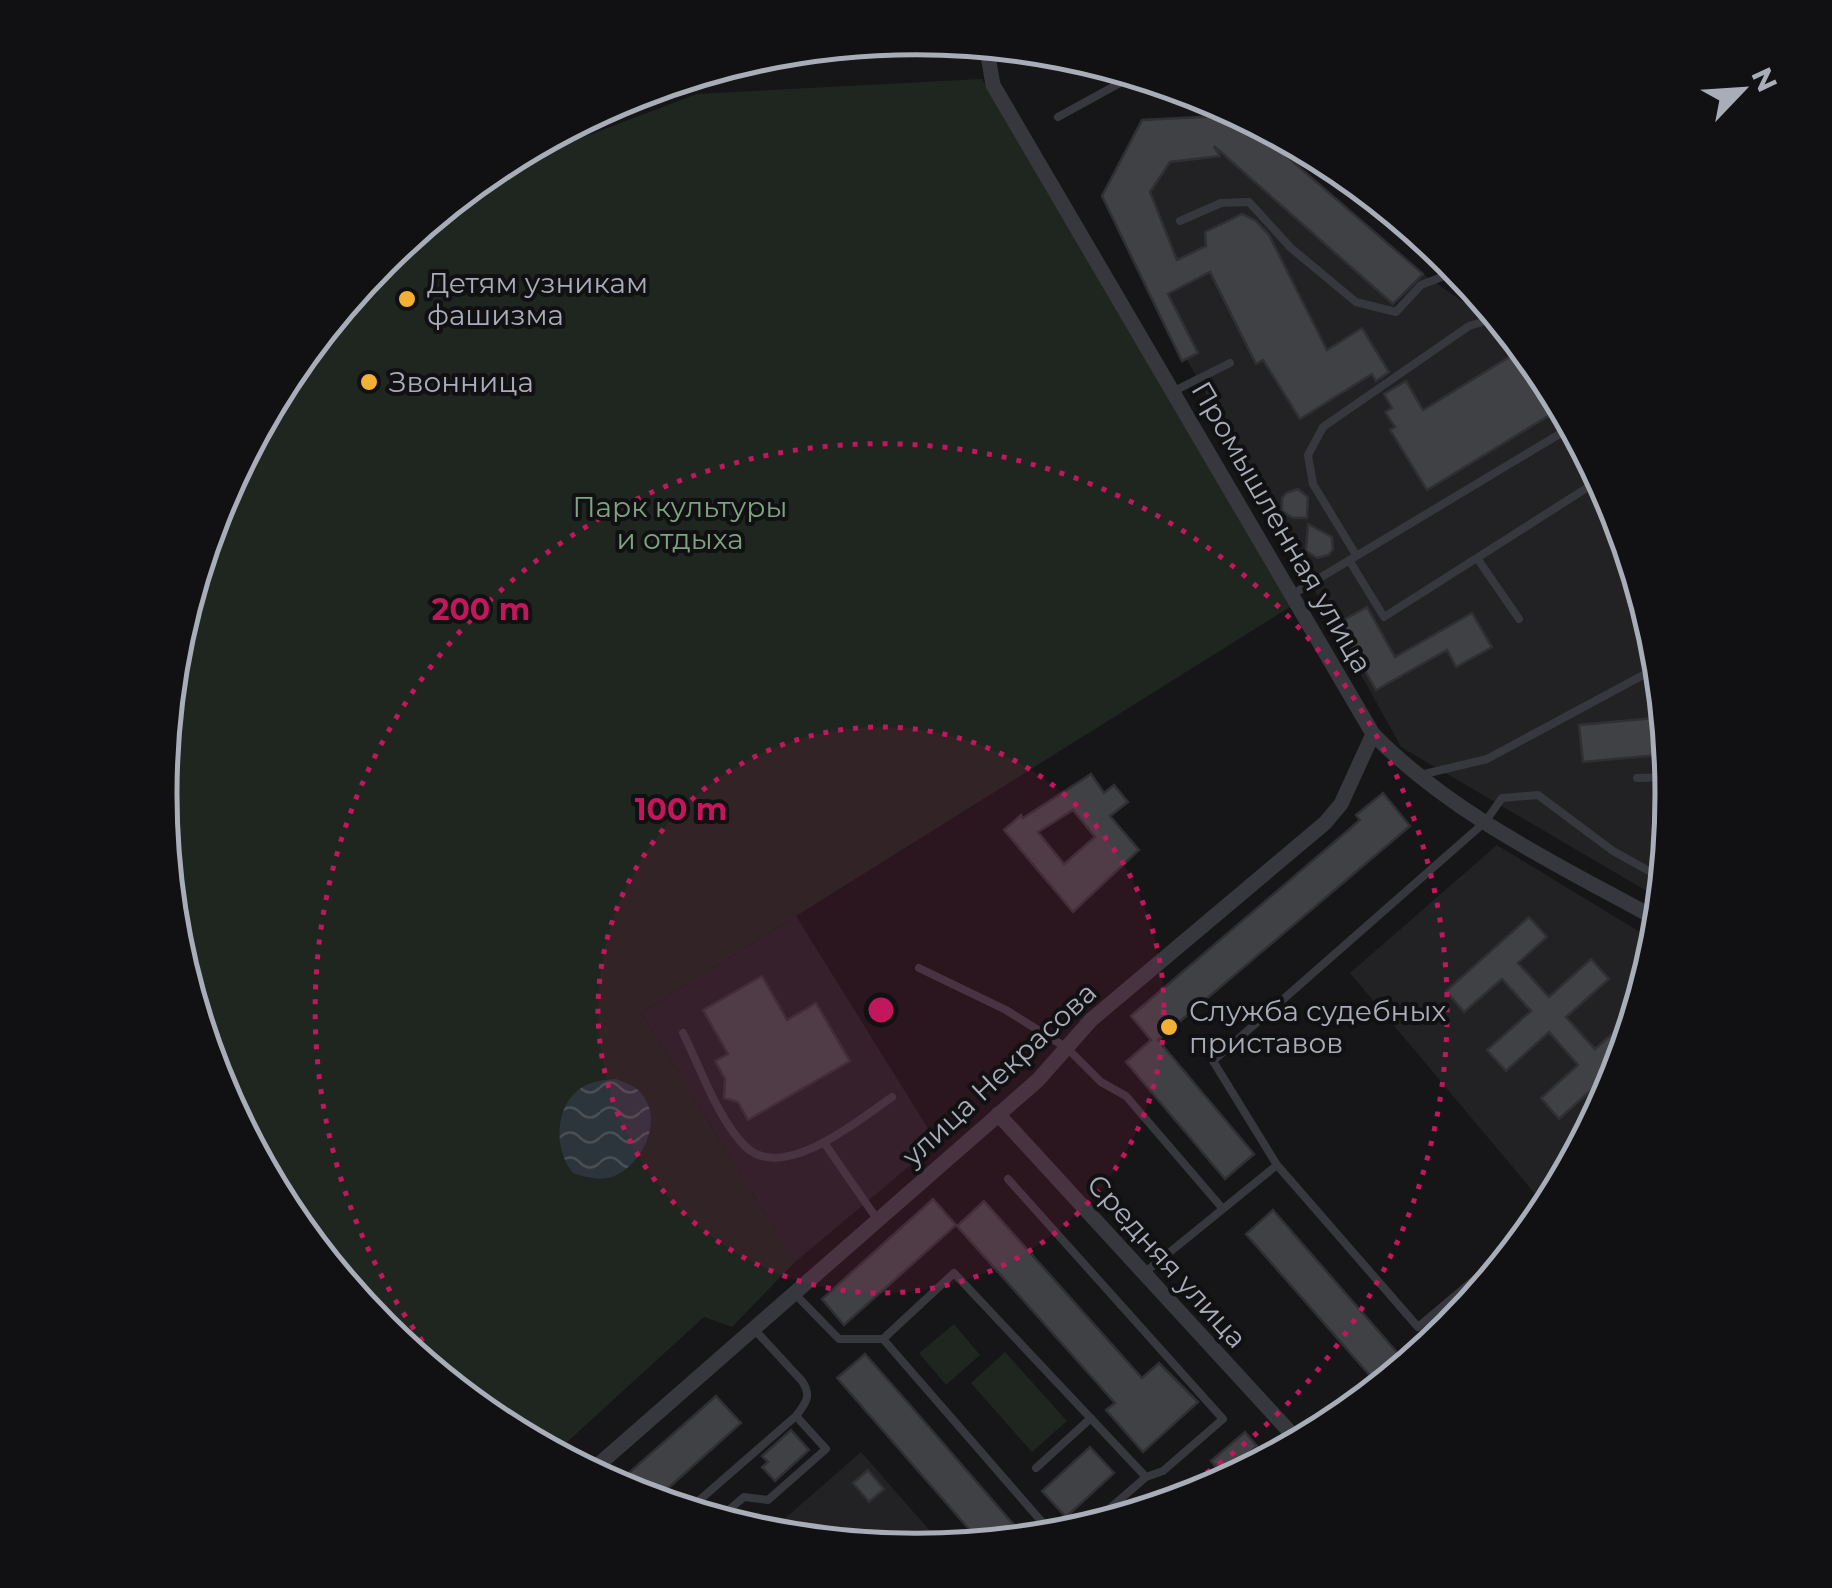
<svg xmlns="http://www.w3.org/2000/svg" width="1832" height="1588" font-family="Montserrat,sans-serif">
	<style>
		.built { fill: #222225 }
		.park { fill: #1e261f }
		.water { fill: url(#water-waves) }
		.building { fill: #404145; stroke: #303034; stroke-width: 2.5; fill-rule: evenodd }
		.lines { fill: none; stroke-linecap: round; stroke-linejoin: round }
		.service { stroke: #37383d; stroke-width: 8 }
		.minor { stroke: #37383d; stroke-width: 15 }
		.ring { fill: none; stroke: #c2185b; stroke-width: 5; stroke-dasharray: 5 10 }
		.poi-dot { fill: #f2b134; stroke: #111113; stroke-width: 4 }
		.labels { text-anchor: middle; dominant-baseline: central; stroke-width: 8; stroke-linejoin: round; paint-order: stroke }
		.poi-label { font-size: 28px; fill: #a8adb8; stroke: #111113; text-anchor: start }
		.park-label { font-size: 28px; fill: #7fa381; stroke: #111113 }
		.street-label { font-size: 28px; fill: #a8adb8; stroke: #111113 }
		.rim { fill: none; stroke: #a8adb8; stroke-width: 5 }
		.centre { fill: #c2185b; stroke: #111113; stroke-width: 5 }
		.ring-label { font-size: 30px; text-anchor: middle; font-weight: bold; fill: #c2185b; stroke: #111113; stroke-width: 8; stroke-linejoin: round; paint-order: stroke }
	</style>
	<defs>
		<pattern id="water-waves" width="16" height="10" patternUnits="userSpaceOnUse" patternTransform="scale(2.5)"><rect width="16" height="10" fill="#2c353c"/><path d="M0 5q4-4 8 0t8 0" fill="none" stroke="#485056"/></pattern>
	</defs>
	<rect width="100%" height="100%" fill="#161618"/>
	<path class="built" d="M1225,156l170,149 28,-31 46,32 19,-2 57,70 70,131 43,142 14,148 -10,105 -261,-153 -258,-467 33,-21 -26,-67 20,-30z
		M1497,845l161,98 -43,141 -69,123 -196,-234z
		M796,916l141,227 -142,119 -154,-249z
		M861,1452l84,96 -30,2 -147,-14 -29,-9 19,-16 16,17z"/>
	<path class="park" d="M982,79l308,528 -649,406 154,249 -63,65 -28,-10 -150,137 -59,-31 -114,-94 -94,-115 -70,-131 -43,-142 -14,-148 14,-147 43,-142 70,-131 94,-114 103,-84 213,-81z
		M954,1324l26,31 -34,30 -27,-32z
		M1005,1352l62,69 -35,31 -61,-69z"/>
	<path class="water" d="M616,1079c7,3 16,6 22,11 28,26 6,75 -26,87 -11,4 -28,0 -39,-4 -20,-24 -19,-70 11,-87 10,-5 21,-6 32,-7z"/>
	<path class="building" d="M1239,115l184,159 -30,30 -179,-158 6,10 -50,6 -20,30 27,68 29,-14 -1,-14 37,-18 14,7 13,14 58,115 35,-22 27,44 -13,9 -4,-7 -72,45 -37,-59 -7,4 -46,-92 -42,22 30,59 -16,8 -80,-165 40,-76z
		M1524,348l21,26 18,33 -136,83 -37,-60 5,-3 -10,-15 7,-4 -8,-14 22,-13 17,29z
		M1298,489l10,8 -1,21h-14l-11,-7v-13l4,-5z
		M1308,524l24,13 1,12 -4,6 -12,3 -11,-7z
		M1367,607l28,50 77,-44 20,34 -36,20 -9,-17 -71,40 -38,-67z
		M1665,717l3,37 -85,8 -4,-37z
		M1091,774l13,19 10,-8 14,17 -18,14 29,34 -66,62 -69,-82 17,-15 2,3zM1073,810l22,27 -31,27 -26,-32z
		M1383,793l27,33 -252,214 96,114 -29,25 -99,-117 25,-22 -20,-24 229,-196 -4,-5z
		M1529,917l18,20 -29,26 31,34 42,-38 18,20 -43,38 29,32 42,-37 -16,51 -62,56 -18,-21 37,-33 -29,-33 -43,39 -19,-21 44,-39 -29,-32 -38,33 -18,-21z
		M762,976l25,44 29,-17 34,58 -102,59 -10,-18 -14,-4 1,-19 -10,-18 13,-7 -25,-44z
		M933,1199l23,26 -112,100 -22,-26z
		M984,1201l158,177 17,-15 39,39 -55,50 -37,-42 9,-7 -158,-177z
		M1273,1210l135,155 -28,22 -134,-153z
		M865,1354l45,51 117,135 -45,4 -145,-166z
		M716,1396l25,27 -66,59 -21,19 -40,-15z
		M791,1430l18,20 -34,31 -13,-14 6,-5 -6,-6z
		M1245,1432l12,14 -34,29 -12,-14z
		M1090,1447l24,26 -48,44 -24,-26z
		M868,1470l16,19 -15,13 -16,-19z"/>
	<g class="lines">
		<path class="service" d="M1058,117l62,-34v-14
			M1180,221l41,-18 28,-1 42,46 65,54 40,10 25,-27 39,-15
			M1174,391l56,-28
			M1356,555l-43,-71 -5,-29 15,-28 146,-101 30,-9
			M1477,558l42,61
			M1349,560l35,57 209,-133
			M1293,594l280,-168
			M1420,775l67,-16 173,-93
			M1637,778l34,-1
			M919,968l87,42 61,38 34,34 25,14 97,113
			M683,1033c17,34 36,89 64,115 38,34 115,-30 145,-51
			M825,1144l52,75
			M1531,1232l-113,95 -141,-162 -64,-104 272,-239 17,-24 36,-3 75,56 47,26
			M1144,1273l133,-108
			M794,1293l45,46h44l71,-66 192,204 17,-6 60,-52 -215,-240
			M883,1339l172,198
			M1036,1468l55,-50
			M687,1511l109,-95c10,-13 16,-20 6,-35l-48,-52
			M717,1520l27,-23 24,3 58,-51 -30,-33
			M1086,1529l60,-52
			M946,1536l9,11"/>
		<path class="minor" d="M986,44l7,41 380,649c80,82 188,132 287,187
			M998,1114l302,329
			M589,1473l449,-393 53,-60 234,-197 16,-19 32,-70"/>
	</g>
	<circle cx="881" cy="1010" r="283" fill="#c2185b" fill-opacity=".12"/>
	<g class="ring">
		<circle cx="881" cy="1010" r="283"/>
		<path d="M481 1410A566 566 0 1 1 1142 1512"/>
	</g>
	<g class="poi-dot">
		<circle cx="407" cy="299" r="10"/>
		<circle cx="369" cy="382" r="10"/>
		<circle cx="1169" cy="1027" r="10"/>
	</g>
	<g class="labels">
		<g class="poi-label">
			<text x="427" y="283">Детям узникам<tspan x="427" dy="32">фашизма</tspan></text>
			<text x="389" y="382">Звонница</text>
			<text x="1189" y="1011">Служба судебных<tspan x="1189" dy="32">приставов</tspan></text>
		</g>
		<g class="park-label">
			<text x="680" y="507">Парк культуры<tspan x="680" dy="32">и отдыха</tspan></text>
		</g>
		<g class="street-label">
			<text transform="translate(1282 527) rotate(60)">Промышленная улица</text>
			<text transform="translate(999 1074) rotate(-43)">улица Некрасова</text>
			<text transform="translate(1167 1261) rotate(48)">Средняя улица</text>
		</g>
	</g>
	<path d="M0 0H1832V1588H0ZM177 794a739 739 0 1 1 1478 0a739 739 0 1 1-1478 0Z" fill="#111113" fill-rule="evenodd"/>
	<path class="rim" d="M177 794a739 739 0 1 1 1478 0a739 739 0 1 1-1478 0Z"/>
	<circle cx="881" cy="1010" r="15" class="centre"/>
	<g class="ring-label">
		<text x="481" y="620">200 m</text>
		<text x="681" y="820">100 m</text>
	</g>
	<g transform="translate(1742 90) rotate(65)" stroke="#111113" stroke-width="8" paint-order="stroke">
	<path d="M0-8L18 38L0 25L-18 38Z" fill="#a8adb8"/>
	<text y="-15" font-size="28" font-weight="bold" text-anchor="middle" fill="#a8adb8">N</text>
	</g>
</svg>
